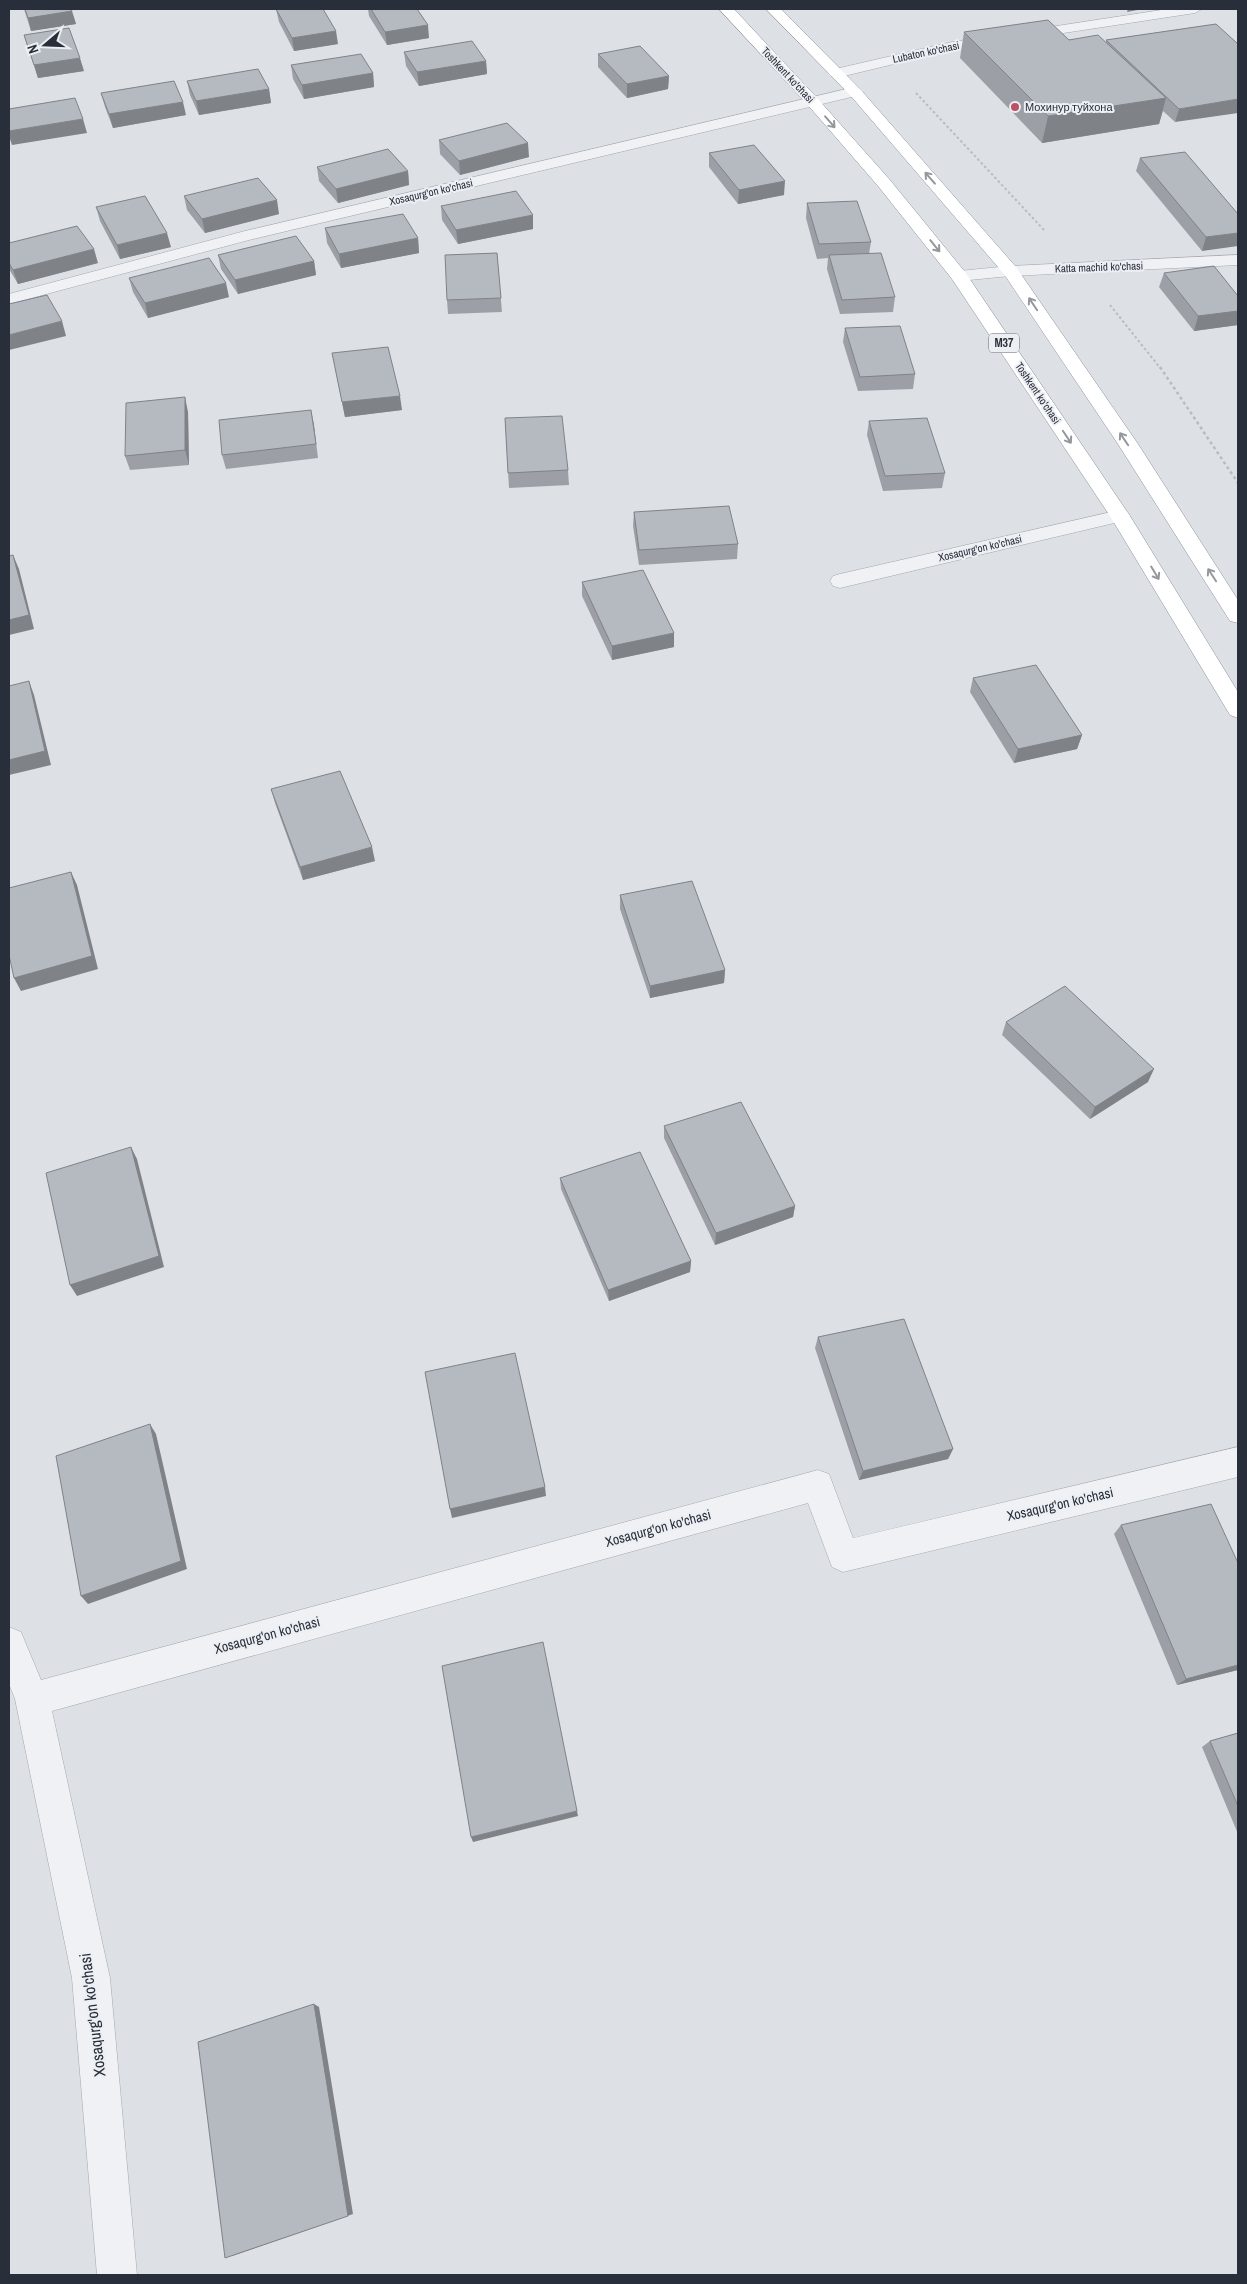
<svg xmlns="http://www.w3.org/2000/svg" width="1247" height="2284" font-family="'Archivo Narrow',sans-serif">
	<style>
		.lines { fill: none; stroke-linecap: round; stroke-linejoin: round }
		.minor-casing { stroke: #a3a8ae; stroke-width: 1 }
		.trunk-casing { stroke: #868f9a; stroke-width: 1 }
		.path-far1 { stroke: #b8bbc0; stroke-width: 2; stroke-dasharray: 2.5 2.5; stroke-linecap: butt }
		.path { stroke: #b8bbc0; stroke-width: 2.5; stroke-dasharray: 3 3; stroke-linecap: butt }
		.minor { fill: #eff1f4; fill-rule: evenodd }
		.trunk { fill: #fff; fill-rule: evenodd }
		.wall { fill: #9ca0a6 }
		.shaded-wall { fill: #7f8287 }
		.building { fill: #b5bac1; stroke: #7f8287 }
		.oneway { stroke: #94979c }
		.poi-dot { fill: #bc5064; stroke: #eceff3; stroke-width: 2 }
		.labels { text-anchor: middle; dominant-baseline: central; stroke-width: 4; stroke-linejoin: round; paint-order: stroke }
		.far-street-label { font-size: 11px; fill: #292f3a; stroke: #eceff3 }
		.far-poi-label { font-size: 11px; fill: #292f3a; stroke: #eceff3; text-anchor: start }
		.shield { fill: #eceff3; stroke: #646972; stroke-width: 1 }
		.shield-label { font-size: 12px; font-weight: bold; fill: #292f3a }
		.street-label { font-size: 14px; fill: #292f3a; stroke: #eceff3 }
		.near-street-label { font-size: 16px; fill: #292f3a; stroke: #eceff3 }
	</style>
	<rect width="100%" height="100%" fill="#dde1e5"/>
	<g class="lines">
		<g class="minor-casing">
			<path id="minor" d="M1168,9h34l-7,4 -243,37 -116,28 -5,-2 -3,-3 3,-3 121,-28z
				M855,87l5,2 3,3 -3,3 -611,145 -240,64v-10l236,-63z
				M1238,255v10l-228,11 -51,5 -6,-1 -3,-4 3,-4 6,-1 51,-5z
				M1120,510l7,2 3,4 -3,4 -287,68 -7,-2 -3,-5 3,-5 7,-2z
				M1238,1447v30l-395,95 -11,-5 -24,-64 -756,208 58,267 27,297h-40l-25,-297 -57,-279 -6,-15v-57l12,5 20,48 777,-210 11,4 24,64z"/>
		</g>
		<g class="trunk-casing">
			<path id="trunk" d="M719,9h15l83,89 73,82 75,92 165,244 108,176v26l-8,-3 -120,-199 -158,-237 -74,-93 -71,-82z
				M766,9h15l79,80 156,178 122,177 100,156v23l-8,-2 -112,-177 -114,-170 -154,-179z"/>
		</g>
		<path class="path-far1" d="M916,93l129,138
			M1110,305l51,64"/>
		<path class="path" d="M1160,367l78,116"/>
		<use href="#minor" class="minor"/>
		<use href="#trunk" class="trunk"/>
	</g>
	<path class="wall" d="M24,9h47l5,15 -45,7z
		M276,9l62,35 -44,7 -15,-29z
		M368,9h49l12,29 -42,7 -18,-29z
		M1216,24l-41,98 -12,-11 -4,13 -117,19 -82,-85 4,-26 142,10v-2z
		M24,35l60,36 -46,7z
		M404,52l82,9 1,13 -68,12 -13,-20z
		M598,54l71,22 -1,13 -41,9 -29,-31z
		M291,65l82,8 1,14 -70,12 -11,-20z
		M187,81l82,8 2,14 -72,12 -9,-20z
		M101,93l85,22 -73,13 -8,-21z
		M439,140l90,17 -69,18 -20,-21z
		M709,153l75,42 -46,9 -29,-37z
		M1140,158l98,56 -36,37 -66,-80z
		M317,167l91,4 1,14 -71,18 -19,-22z
		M184,196l95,18 -74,19 -18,-23z
		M807,203l64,39 -2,12 26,43 -2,15 -53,2 -13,-45 1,-11 -11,1 -11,-41z
		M441,206l92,23 -75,15 -16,-24z
		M96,207l75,40 -51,12 -20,-38z
		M325,228l93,10 1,15 -78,15 -14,-25z
		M9,243l89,20 -80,21 -9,-15z
		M497,253l5,59 -54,2 -1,-14z
		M218,255l96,6 2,14 -78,19 -17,-25z
		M1164,273l74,23v29l-44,6 -35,-44z
		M129,278l100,19 -81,21 -15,-26z
		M845,328l70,46 -2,15 -55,2 -15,-49z
		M332,353l70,57 -57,7z
		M311,410l7,48 -92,11 -4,-14z
		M188,412l1,53 -59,5 -5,-14z
		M505,418l63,52 1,15 -60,3z
		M869,421l76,52 -3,15 -59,3 -16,-56z
		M634,512l104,32 -1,15 -98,6 -6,-39z
		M582,582l92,51v14l-62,13 -30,-64z
		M973,678l109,57 -5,14 -63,14 -44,-71z
		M271,789l104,72 -72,19 -28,-77z
		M620,895l105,75 -1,13 -74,15 -30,-89z
		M1006,1022l142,60 -58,37 -88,-84z
		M664,1126l131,80 -2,11 -78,28 -51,-107z
		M560,1178l131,83 -1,11 -81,29 -48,-112z
		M818,1337l135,112 -5,10 -89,21 -44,-132z
		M1121,1525l117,145 -61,15 -63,-151z
		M1238,1733v101l-36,-87 8,-6z"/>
	<path class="shaded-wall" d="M1128,9h15l-16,3z
		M72,11l4,13 -45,7 -3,-13z
		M428,25l1,13 -42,7 -2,-13z
		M336,31l2,13 -44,7 -2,-13z
		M80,58l4,13 -46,7 -4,-13z
		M486,61l1,13 -68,12 -2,-14z
		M373,73l1,14 -70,12 -2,-14z
		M669,76l-1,13 -41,9v-14z
		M269,89l2,14 -72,12 -3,-14z
		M1166,98l-7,26 -117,19 6,-27z
		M1238,99v14l-63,9 4,-13z
		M183,102l3,13 -73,13 -4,-14z
		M83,119l4,14 -75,12 -3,-9v-5z
		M528,143l1,14 -69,18 -1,-14z
		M408,171l1,14 -71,18 -2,-14z
		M785,181l-1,14 -46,9 1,-14z
		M277,200l2,14 -74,19 -3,-14z
		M533,215v14l-75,15 -2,-14z
		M167,233l4,14 -51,12 -3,-14z
		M1238,233v13l-36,5 4,-14z
		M418,238l1,15 -78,15 -2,-14z
		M94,249l4,14 -80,21 -5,-14z
		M314,261l2,14 -78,19 -3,-14z
		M226,283l3,14 -81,21 -3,-15z
		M1238,311v14l-44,6 4,-15z
		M62,321l4,15 -57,14v-15z
		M400,396l2,14 -57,7 -3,-15z
		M185,397l3,15 1,53 -4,-15z
		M311,410l3,15 4,33 -2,-14z
		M13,555l6,14 15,60 -25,6v-15z
		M674,633v14l-62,13v-14z
		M29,681l5,14 17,70 -42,10v-15z
		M1082,735l-5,14 -63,14 4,-14z
		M372,847l3,14 -72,19 -3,-13z
		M71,872l6,13 21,84 -77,22 -7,-13z
		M725,970l-1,13 -74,15v-12z
		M1154,1069l-6,13 -58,37 5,-12z
		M131,1147l6,12 27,108 -87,29 -7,-11z
		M795,1206l-2,11 -78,28 1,-12z
		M691,1261l-1,11 -81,29 -1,-11z
		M150,1424l6,10 31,135 -99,35 -7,-8z
		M953,1449l-5,10 -89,21 4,-9z
		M545,1487l1,9 -94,22 -2,-9z
		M1238,1665v5l-61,15 9,-6z
		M577,1811l1,5 -105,26 -2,-5z
		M314,2004l5,3 34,207 -121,42z"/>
	<path class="building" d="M25,9h46l1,2 -44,7z
		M276,9h47l13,22 -44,7z
		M371,9h46l11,16 -43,7z
		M1048,20l21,20 29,-5 68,63 -118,18 -84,-84z
		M1216,24l22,20v55l-59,10 -73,-69z
		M69,28l11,30 -46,7 -10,-30z
		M472,41l14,20 -69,11 -13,-20z
		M640,46l29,30 -42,8 -29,-30z
		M361,54l12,19 -71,12 -11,-20z
		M258,69l11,20 -73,12 -9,-20z
		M174,81l9,21 -74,12 -8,-21z
		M75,98l8,21 -74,12v-22z
		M507,123l21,20 -69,18 -20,-21z
		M754,145l31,36 -46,9 -30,-37z
		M388,149l20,22 -72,18 -19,-22z
		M1185,152l53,62v19l-32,4 -66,-79z
		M258,178l19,22 -75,19 -18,-23z
		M516,191l17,24 -77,15 -15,-24z
		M145,196l22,37 -50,12 -21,-38z
		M857,201l14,41 -52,2 -12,-41z
		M403,214l15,24 -79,16 -14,-26z
		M77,226l17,23 -81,21 -4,-7v-20z
		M296,236l18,25 -79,19 -17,-25z
		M497,253l4,45 -54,2 -2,-45z
		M881,253l14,44 -53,3 -13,-45z
		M209,258l17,25 -81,20 -16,-25z
		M1214,266l24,30v15l-40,5 -34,-43z
		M47,295l15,26 -53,14v-31z
		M900,326l15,48 -55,3 -15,-49z
		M388,347l12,49 -58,6 -10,-49z
		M185,397v53l-60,6 1,-53z
		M311,410l5,34 -94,11 -3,-35z
		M562,416l6,54 -60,3 -3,-55z
		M927,418l18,55 -60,3 -16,-55z
		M729,506l9,38 -99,6 -5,-38z
		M13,555l16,60 -20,5v-64z
		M643,570l31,63 -62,13 -30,-64z
		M1036,665l46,70 -64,14 -45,-71z
		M29,681l16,70 -36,9v-74z
		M340,771l32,76 -72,20 -29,-78z
		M71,872l21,84 -78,22 -5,-23v-67z
		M692,881l33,89 -75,16 -30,-91z
		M1065,986l89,83 -59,38 -89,-85z
		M741,1102l54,104 -79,27 -52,-107z
		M131,1147l28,109 -89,29 -24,-112z
		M640,1152l51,109 -83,29 -48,-112z
		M904,1319l49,130 -90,22 -45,-134z
		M515,1353l30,134 -95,22 -25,-137z
		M150,1424l31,137 -100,35 -25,-140z
		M1211,1504l27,59v102l-52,14 -65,-154z
		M543,1642l34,169 -106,26 -29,-171z
		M1238,1733v73l-28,-65z
		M314,2004l34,212 -123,42 -27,-216z"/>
	<defs><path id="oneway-shaft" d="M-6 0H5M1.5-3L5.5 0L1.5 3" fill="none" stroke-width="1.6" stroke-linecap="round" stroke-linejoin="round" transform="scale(1.25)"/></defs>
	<g class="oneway">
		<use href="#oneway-shaft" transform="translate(830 122) rotate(49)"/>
		<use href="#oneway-shaft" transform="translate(930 178) rotate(-131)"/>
		<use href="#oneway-shaft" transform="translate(935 246) rotate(51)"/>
		<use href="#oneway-shaft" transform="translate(1033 304) rotate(-124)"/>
		<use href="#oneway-shaft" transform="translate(1067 437) rotate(56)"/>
		<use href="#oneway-shaft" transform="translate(1124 439) rotate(-124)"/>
		<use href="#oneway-shaft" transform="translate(1155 573) rotate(59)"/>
		<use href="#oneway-shaft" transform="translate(1212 575) rotate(-123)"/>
	</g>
	<circle class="poi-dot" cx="1015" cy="107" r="5"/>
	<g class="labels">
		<g class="far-street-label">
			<text transform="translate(926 52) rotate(-12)">Lubaton ko'chasi</text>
			<text transform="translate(788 75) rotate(47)">Toshkent ko'chasi</text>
			<text transform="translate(431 192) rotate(-13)">Xosaqurg'on ko'chasi</text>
			<text transform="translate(1099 267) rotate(-2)">Katta machid ko'chasi</text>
			<text transform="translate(1038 393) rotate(56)">Toshkent ko'chasi</text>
			<text transform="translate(980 548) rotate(-13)">Xosaqurg'on ko'chasi</text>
		</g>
		<g class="far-poi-label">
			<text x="1025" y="107">Мохинур туйхона</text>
		</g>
		<rect class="shield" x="989" y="333.5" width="30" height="19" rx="4"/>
		<g class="shield-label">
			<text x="1004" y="343">M37</text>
		</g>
		<g class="street-label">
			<text transform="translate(1060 1504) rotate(-13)">Xosaqurg'on ko'chasi</text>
			<text transform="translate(658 1528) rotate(-15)">Xosaqurg'on ko'chasi</text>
			<text transform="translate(267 1635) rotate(-15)">Xosaqurg'on ko'chasi</text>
		</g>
		<g class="near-street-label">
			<text transform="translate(92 2015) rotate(-97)">Xosaqurg'on ko'chasi</text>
		</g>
	</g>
	<rect width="1247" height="2284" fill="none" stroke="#292f3a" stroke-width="20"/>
	<g transform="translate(45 45) rotate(251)" stroke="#eceff3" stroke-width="4" paint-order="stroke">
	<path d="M0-4L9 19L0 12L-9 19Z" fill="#292f3a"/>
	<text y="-8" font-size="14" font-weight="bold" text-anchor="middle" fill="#292f3a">N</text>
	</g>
</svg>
